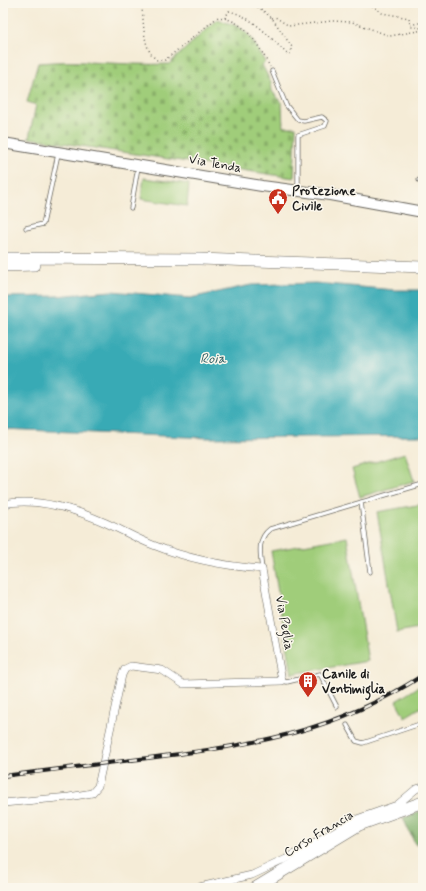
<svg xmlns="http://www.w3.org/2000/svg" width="426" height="891" font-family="Mynerve,sans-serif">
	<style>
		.grass { fill: #a0cd7a; stroke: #5e744b }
		.forest { fill: url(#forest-firs); stroke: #4e6643 }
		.cemetery { fill: url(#cemetery-stones); stroke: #5e744b }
		.water { fill: #39aab5; stroke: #2a6368 }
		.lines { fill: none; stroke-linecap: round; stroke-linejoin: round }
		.service-casing { stroke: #68655d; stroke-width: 5 }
		.minor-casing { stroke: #68655d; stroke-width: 8 }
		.secondary-casing { stroke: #68655d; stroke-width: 12 }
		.primary-casing { stroke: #68655d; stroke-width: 12 }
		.path { stroke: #68655d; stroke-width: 1.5; stroke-dasharray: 1 3; stroke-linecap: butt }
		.service { stroke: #fff; stroke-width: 3.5 }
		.minor { stroke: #fff; stroke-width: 7 }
		.secondary { stroke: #fff; stroke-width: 10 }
		.primary { stroke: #fff; stroke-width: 11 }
		.rail-casing { stroke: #1c1c1c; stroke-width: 4 }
		.rail { stroke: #fbf7ec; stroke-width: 2.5; stroke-dasharray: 8; stroke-linecap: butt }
		.labels { text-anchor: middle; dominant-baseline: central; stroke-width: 3; stroke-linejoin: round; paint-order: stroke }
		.street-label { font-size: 13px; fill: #1c1c1c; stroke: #fbf7ec }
		.poi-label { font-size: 13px; font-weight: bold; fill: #1c1c1c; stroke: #fbf7ec; text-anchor: start }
		.water-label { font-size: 14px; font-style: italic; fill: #295c61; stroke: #fbf7ec }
	</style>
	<defs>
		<pattern id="forest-firs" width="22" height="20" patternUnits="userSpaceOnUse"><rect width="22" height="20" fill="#80b06a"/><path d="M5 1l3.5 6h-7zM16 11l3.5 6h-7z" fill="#688e56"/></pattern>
		<pattern id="cemetery-stones" width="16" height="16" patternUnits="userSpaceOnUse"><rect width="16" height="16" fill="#a0cd7a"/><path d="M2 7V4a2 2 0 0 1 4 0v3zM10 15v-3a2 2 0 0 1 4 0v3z" fill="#89af69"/></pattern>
	</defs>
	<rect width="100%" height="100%" fill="#fbf7ec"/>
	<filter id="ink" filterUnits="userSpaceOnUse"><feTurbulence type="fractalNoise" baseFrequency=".025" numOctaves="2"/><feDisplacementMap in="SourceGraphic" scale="8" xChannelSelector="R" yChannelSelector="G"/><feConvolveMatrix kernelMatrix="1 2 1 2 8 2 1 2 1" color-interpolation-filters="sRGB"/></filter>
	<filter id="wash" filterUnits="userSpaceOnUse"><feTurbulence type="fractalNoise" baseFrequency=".012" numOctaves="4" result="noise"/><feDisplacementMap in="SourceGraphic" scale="16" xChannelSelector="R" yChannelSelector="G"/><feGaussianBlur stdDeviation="0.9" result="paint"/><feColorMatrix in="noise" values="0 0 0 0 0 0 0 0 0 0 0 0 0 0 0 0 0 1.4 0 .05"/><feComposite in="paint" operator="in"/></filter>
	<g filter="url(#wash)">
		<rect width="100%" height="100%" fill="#f5ecd7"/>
		<path class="grass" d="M144,178l45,6 -2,22 -46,-7z
			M405,453l9,28 -54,16 -8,-28z
			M423,504v123l-26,5 -20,-120z
			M347,537l21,124 -76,13 -21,-123z
			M423,684v22l-18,11 -9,-16z"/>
		<path class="forest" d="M423,810v38l-8,-4 -12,-26z"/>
		<path class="cemetery" d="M216,20c32,6 34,16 49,42l-3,3 9,17 1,9 10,13 1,23h13l-2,51 -265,-40 7,-33 -9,-3 11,-39c44,-4 87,3 131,1z"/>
		<path class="water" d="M315,283l80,7h28v146l-214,2 -206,-9v-132l54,-1 54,-5 79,7 61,-13z"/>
	</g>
	<g filter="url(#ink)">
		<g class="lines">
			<g class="service-casing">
				<path id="service" d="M272,71l14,34 12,15 6,1 18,-4 5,4 -2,5 -27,9v54
					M419,180h4
					M131,208l7,-41
					M26,228l17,-4 15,-70
					M361,502l9,70
					M262,569c-2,-16 -5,-30 8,-40l153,-45
					M282,681l5,1 33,-8 17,33
					M347,725l9,16 7,2 60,-20"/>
			</g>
			<g class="minor-casing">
				<path id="minor" d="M3,504c34,-7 72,5 103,19 16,7 31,16 47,22 35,14 71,21 109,24l20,112 -99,3 -21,-14 -31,-4 -6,3 -3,6 -24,111 -6,7 -23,4 -66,6
					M195,888l57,-13 34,-16 68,-39 43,-15 19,-16 7,-2"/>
			</g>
			<g class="secondary-casing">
				<path id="secondary" d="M3,143l259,43 68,9 93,17"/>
			</g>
			<g class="primary-casing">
				<path id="primary" d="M3,258l197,1 223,8
					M3,266l32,-1
					M255,888l104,-63 64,-23"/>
			</g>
			<path class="path" d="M141,3c4,19 0,45 16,57h8l53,-43c27,3 40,27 52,50
				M369,3l13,10 27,5 1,7
				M225,18l4,-7c24,6 41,26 58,43h3l2,-7 -20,-29 -19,-15
				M272,18l3,-1 14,9 43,-5 20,1 38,14 33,-6
				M423,22l-13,3 1,2 12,1"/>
			<use href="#service" class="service"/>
			<use href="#minor" class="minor"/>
			<use href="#secondary" class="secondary"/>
			<use href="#primary" class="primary"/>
			<g class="rail-casing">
				<path id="rail" d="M3,776c51,-6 102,-13 153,-19 101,-13 180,-25 267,-82"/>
			</g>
			<use href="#rail" class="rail"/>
		</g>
	</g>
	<defs>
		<g id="civic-pin" transform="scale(1)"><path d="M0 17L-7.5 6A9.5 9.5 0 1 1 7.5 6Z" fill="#c8321e" stroke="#fbf7ec"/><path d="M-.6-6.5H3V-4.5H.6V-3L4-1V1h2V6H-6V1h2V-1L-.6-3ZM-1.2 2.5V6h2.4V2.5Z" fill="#fff"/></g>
		<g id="building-pin" transform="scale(1)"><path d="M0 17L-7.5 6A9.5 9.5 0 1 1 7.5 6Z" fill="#c8321e" stroke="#fbf7ec"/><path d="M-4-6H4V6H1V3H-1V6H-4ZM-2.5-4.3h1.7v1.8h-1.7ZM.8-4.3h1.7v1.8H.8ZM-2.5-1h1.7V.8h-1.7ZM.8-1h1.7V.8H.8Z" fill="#fff"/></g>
	</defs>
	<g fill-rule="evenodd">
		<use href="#civic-pin" x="278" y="198"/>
		<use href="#building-pin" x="308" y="681"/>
	</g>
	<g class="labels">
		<g class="street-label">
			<text transform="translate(215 164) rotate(10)">Via Tenda</text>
			<text transform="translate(284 623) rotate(80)">Via Peglia</text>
			<text transform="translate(319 834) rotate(-31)">Corso Francia</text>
		</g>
		<g class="poi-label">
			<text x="292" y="191">Protezione<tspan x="292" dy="15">Civile</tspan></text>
			<text x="322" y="674">Canile di<tspan x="322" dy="15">Ventimiglia</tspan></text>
		</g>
		<g class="water-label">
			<text transform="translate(213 359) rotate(1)">Roia</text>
		</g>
	</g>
	<rect width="426" height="891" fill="none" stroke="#fbf7ec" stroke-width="16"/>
</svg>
